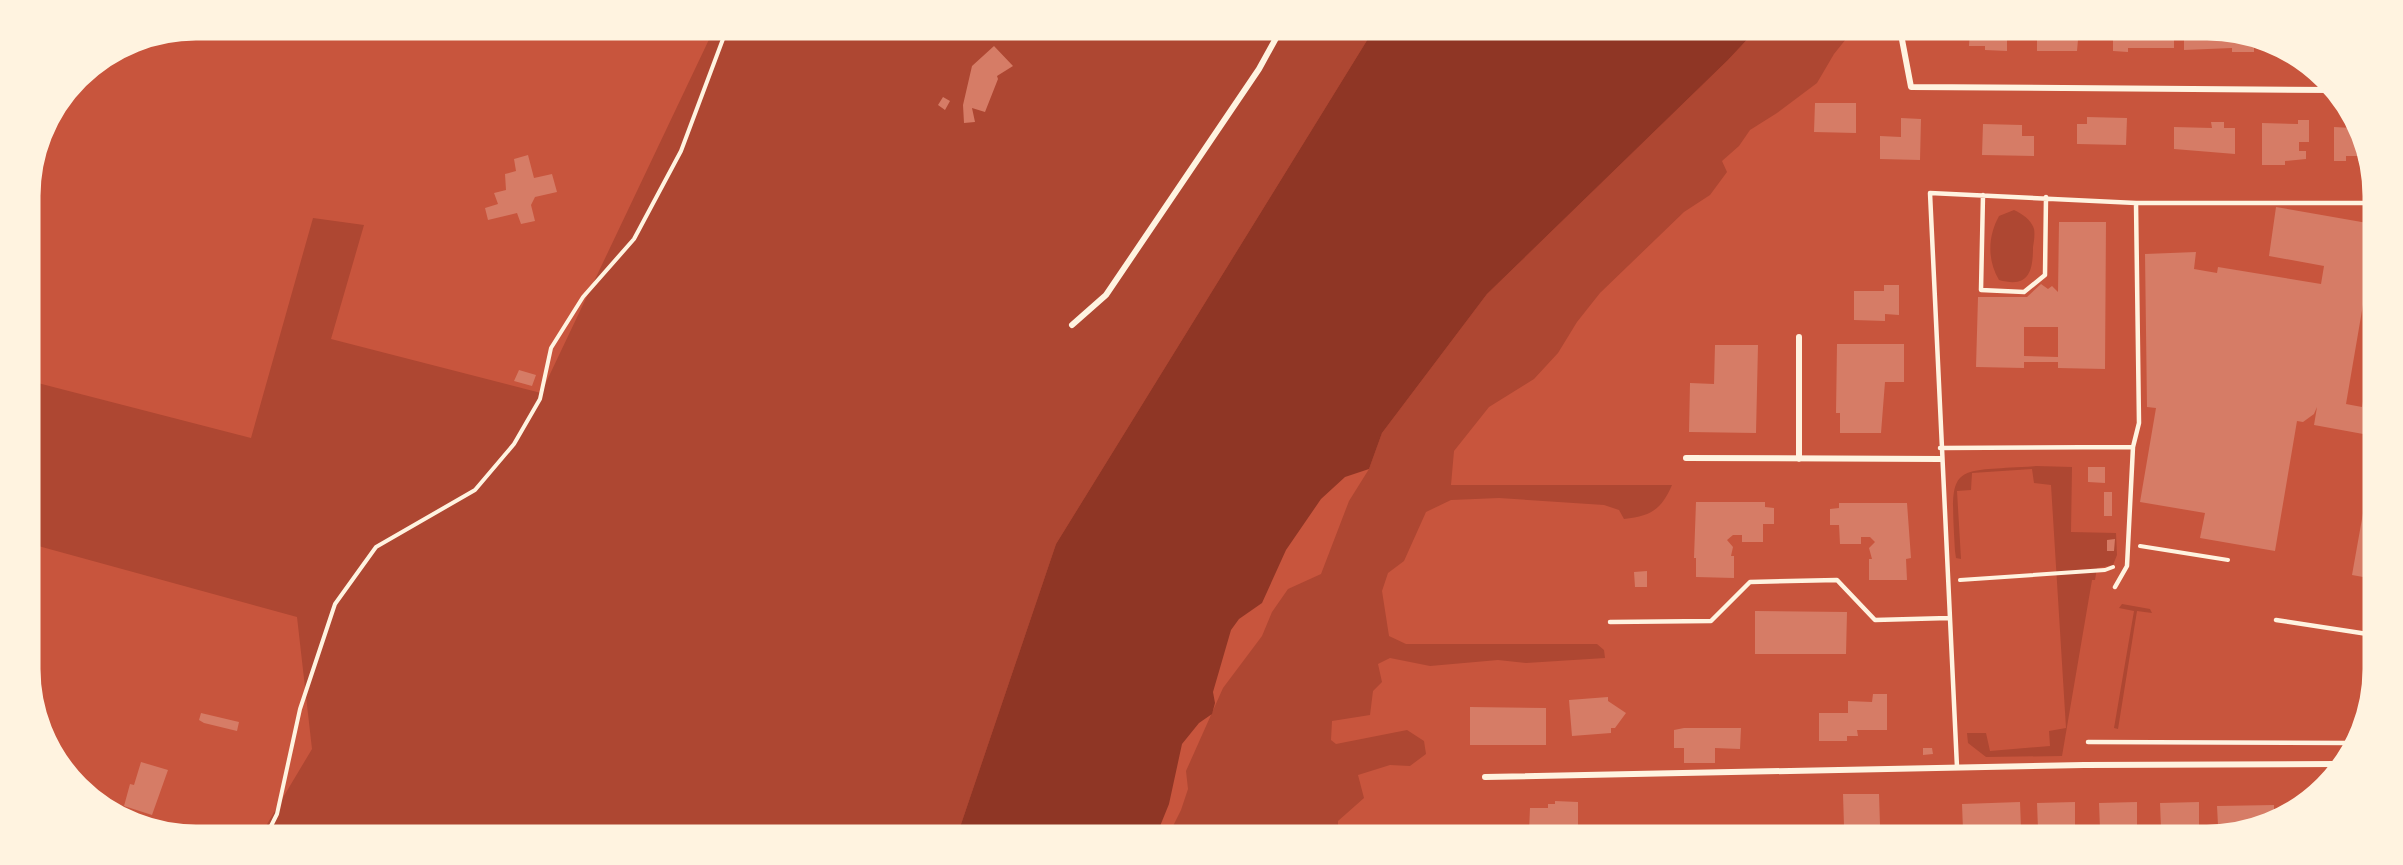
<svg xmlns="http://www.w3.org/2000/svg" width="2403" height="865" font-family="'Varela Round',sans-serif">
	<style>
		.green { fill: #ae4732 }
		.water { fill: #8f3625 }
		.building { fill: #d67c66; fill-rule: evenodd }
		.lines { fill: none; stroke-linecap: round; stroke-linejoin: round }
		.path { stroke: #fff3e0; stroke-width: 4 }
		.service { stroke: #fff3e0; stroke-width: 4.5 }
		.minor { stroke: #fff3e0; stroke-width: 6 }
		.rim { fill: none; stroke: #fff3e0; stroke-width: 3 }
	</style>
	<rect width="100%" height="100%" fill="#c8553d"/>
	<path class="green" d="M714,29h660l-318,515 -99,292h-697l52,-87 -15,-132 -266,-73 -1,-163 221,57 62,-220 51,7 -33,114 210,54z
		M1757,29h97l-20,25 -17,29 -40,30 -27,17 -11,16 -17,15 5,11 -17,23 -26,17 -84,81 -23,29 -19,31 -24,26 -45,28 -35,44 -3,34h221c-11,25 -21,31 -48,34l-5,-9 -15,-5 -105,-7 -48,2 -25,12 -22,49 -16,12 -6,18 7,45 17,8h191l7,6 1,8 -79,5 -28,-3 -68,6 -40,-8 -12,6 4,18 -9,9 -3,24 -38,6 -1,19 5,4 71,-14 17,11 2,13 -16,12 -20,-1 -32,10 6,23 -26,23v15h-170l13,-26 7,-21 -2,-18 37,-83 39,-52 10,-24 16,-23 33,-15 28,-73 20,-32 13,-36 105,-139 241,-234z
		M2014,210c8,4 17,9 20,19 1,5 0,13 -1,18 0,26 -5,41 -34,33 -12,-20 -11,-44 0,-64z
		M2036,466l36,1 -1,65 45,1 1,22 -4,10 -16,3 -2,12h-3l-30,176 -76,1 -18,-14 -1,-10h19l4,18 60,-5 -1,-15 17,-3 -15,-243 -17,-2 -2,-14 -60,4 -1,17 -14,1 4,68 -5,-1 -1,-7c-5,-90 -6,-79 81,-85z
		M2122,604l28,5 2,4 -15,-2 -19,118 -4,-1 20,-117 -15,-3z"/>
	<path class="water" d="M1374,29h383l-29,31 -241,234 -105,139 -13,36 -24,8 -24,22 -35,51 -24,53 -23,16 -8,11 -18,62 2,11 -3,11 -13,9 -17,21 -13,60 -13,32h-199l99,-292z"/>
	<path class="building" d="M1174,29h23l-7,11z
		M1970,29h37v22l-22,-1v-4h-16z
		M2037,29h52v11h-11l-1,11h-40z
		M2113,29h61v19h-46v4l-15,-1z
		M2202,29l52,7v16h-22v-4l-48,2v-18h18z
		M994,46l19,20 -16,10 1,3 -13,33 -13,-4 3,14 -11,1 -1,-18 9,-39z
		M943,97l7,4 -5,9 -7,-5z
		M1815,103h41v30l-42,-1z
		M2087,117l40,1 -1,27 -49,-1v-20h10z
		M1901,118l20,1 -1,41 -40,-1v-23l21,1z
		M2298,120h11v22h-10v9h7v8l-21,2v4h-23v-42l36,1z
		M2211,122h13v6h11v26l-61,-5v-22l38,1z
		M1983,124l39,1v11h12v20l-52,-1z
		M2334,127l18,1 15,33h-9v-5h-12v5h-12z
		M528,155l6,23 18,-4 5,18 -22,5 -4,8 4,16 -14,3 -4,-11 -29,7 -3,-12 13,-4 -4,-11 12,-3 -1,-16 11,-3 -2,-12z
		M2276,207l97,17 -4,27 3,1 -26,152 16,3 3,-17 9,1v45l-60,-11 3,-18 -3,7 -11,8 -6,-1 -22,130 -75,-13 5,-25 -65,-11 16,-94 -9,-1 -2,-153 51,-2 -2,17 23,4 1,-6 103,17 3,-18 -55,-10z
		M2059,222h47l-1,147 -47,-1v-6h-34v6l-48,-1 2,-70h49l14,-13 7,5 4,-3 6,6zM2024,327h34v30l-34,-1z
		M1884,285h15v30l-14,-1v7l-31,-1v-29h30z
		M1837,344h67v38h-19l-4,51h-41v-20h-4z
		M1715,345h43l-2,88 -67,-1 1,-49 24,1z
		M519,370l17,5 -4,11 -18,-5z
		M2373,457h1v122l-22,-4z
		M2088,467h17v16l-17,-1z
		M2104,492h8v24h-8z
		M1696,502h69v5l9,1v16h-11v18h-21v-7h-9l-6,5 6,7 -2,9h3v22l-38,-1v-19h-2z
		M1839,503h68l4,55 -5,1 1,21h-38v-21h3l-3,-11 6,-6 -5,-5h-9v7h-21l-1,-19h-9v-16l9,-1z
		M2115,539l-1,12h-7v-11z
		M1647,571v16h-12l-1,-15z
		M1755,611l92,1 -1,42h-91z
		M1873,694h14v36h-30l1,6h-11v5h-28v-28h29v-12l24,1z
		M1608,697v4l18,12 -11,15h-4v5l-39,3 -3,-36z
		M1470,707l76,1v37h-76z
		M201,713l38,9 -2,9 -33,-8 -5,-3z
		M1684,728h57l-1,21 -25,-1v15h-31v-15h-10v-18z
		M1923,748h9l1,6 -10,1z
		M141,762l27,8 -16,45 -28,-9 6,-22 4,1z
		M1843,794h36l1,31 -36,1z
		M1555,801l23,1v29l-49,1 1,-24h18v-4h7z
		M2020,802l1,26h-19v6h-19l-1,-4h-19l-1,-26z
		M2075,802v26h-9l1,8h-20v-7h-9l-1,-26z
		M2137,802v26h-8v8h-20v-7h-9l-1,-26z
		M2199,802v25h-8v9h-21v-8h-9l-1,-25z
		M2274,805v10l-19,7 -18,1v5l-10,1 -1,-5 -8,1 -1,-19z
		M1775,827h33v9h-55v-8z"/>
	<g class="lines">
		<path class="path" d="M2140,546l88,14
			M1960,580l145,-10 8,-3
			M266,836l11,-22 23,-105 35,-105 41,-57 99,-57 39,-46 26,-45 11,-51 32,-51 51,-58 47,-88 42,-112 -11,-9 -13,-1"/>
		<path class="service" d="M1983,195l-2,95 43,2 21,-17 1,-78
			M2136,203h237
			M1940,448l193,-1
			M2276,620l98,15
			M1610,622l101,-1 39,-39 87,-2 38,40 74,-2
			M2088,742l263,1
			M1957,767l-27,-574 206,10 3,220 -6,24 -6,119 -12,21"/>
		<path class="minor" d="M1900,29l11,58 424,3
			M1072,325l34,-30 153,-226 22,-40
			M1686,458l255,1
			M1799,459v-122
			M1485,777l599,-12 252,-1"/>
	</g>
	<path d="M0 0H2403V865H0ZM196 39H2207A157 157 0 0 1 2364 196V669A157 157 0 0 1 2207 826H196A157 157 0 0 1 39 669V196A157 157 0 0 1 196 39Z" fill="#fff3e0" fill-rule="evenodd"/>
	<path class="rim" d="M196 39H2207A157 157 0 0 1 2364 196V669A157 157 0 0 1 2207 826H196A157 157 0 0 1 39 669V196A157 157 0 0 1 196 39Z"/>
</svg>
